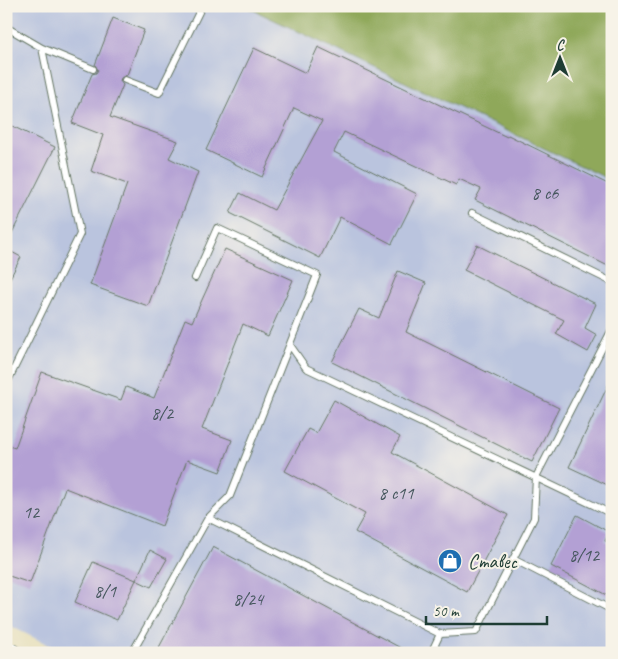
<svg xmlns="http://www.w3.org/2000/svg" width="618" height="659" font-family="Caveat,sans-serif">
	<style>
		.industrial { fill: #bac4de }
		.forest { fill: #8fa85a; stroke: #577247 }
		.building { fill: #b3a0d4 }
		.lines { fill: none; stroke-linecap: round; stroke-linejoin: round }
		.lane-casing { stroke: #667765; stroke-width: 8 }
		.secondary-casing { stroke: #667765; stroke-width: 19 }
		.lane { stroke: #fff; stroke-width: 6 }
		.secondary { stroke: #fff; stroke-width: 18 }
		.labels { text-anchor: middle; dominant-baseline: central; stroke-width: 4; stroke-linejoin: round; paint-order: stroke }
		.number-label { font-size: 18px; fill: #44565c }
		.poi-label { font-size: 20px; fill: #1f3d34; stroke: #f7f3e8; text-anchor: start }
	</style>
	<rect width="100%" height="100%" fill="#f7f3e8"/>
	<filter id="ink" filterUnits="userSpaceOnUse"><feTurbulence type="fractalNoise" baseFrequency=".02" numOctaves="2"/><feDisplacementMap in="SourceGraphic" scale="10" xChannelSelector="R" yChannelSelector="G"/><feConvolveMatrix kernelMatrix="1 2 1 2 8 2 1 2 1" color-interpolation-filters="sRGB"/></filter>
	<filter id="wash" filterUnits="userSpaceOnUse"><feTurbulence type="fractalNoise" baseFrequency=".0096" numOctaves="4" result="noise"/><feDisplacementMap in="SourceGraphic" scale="20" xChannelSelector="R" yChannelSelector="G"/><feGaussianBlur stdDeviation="1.12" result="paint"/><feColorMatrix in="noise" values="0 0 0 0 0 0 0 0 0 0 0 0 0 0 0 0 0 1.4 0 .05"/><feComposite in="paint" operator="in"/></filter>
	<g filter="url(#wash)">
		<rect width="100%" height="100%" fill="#e9e2c1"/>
		<path class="industrial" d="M6,6h239l367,175v472h-547l-59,-29z"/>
		<path class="forest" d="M245,6h367v175l-16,-8z"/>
		<g id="blocks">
			<path class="building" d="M113,18l31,12 -17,45 -6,3 -1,3 3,4 -13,32 68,24 -9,17 29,14 -50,134 -58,-21 37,-101 -36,-13 12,-36 -31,-12 20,-49 4,-1 2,-3 -3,-5z
				M318,47l189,90 1,-2 104,51v73l-4,7 -133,-66 6,-11 -22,-10 -3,6 -112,-53 -10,20 83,42 -25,50 -52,-27 -20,41 -90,-45 10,-20 34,17 48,-89 -28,-13 -32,69 -56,-27 48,-102 52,25z
				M6,123l49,24 -49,98z
				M477,245l119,59 -11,24 12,7 -9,17 -32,-18 8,-14 -100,-50z
				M6,249l15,8 -15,29z
				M225,249l68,31 -25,56 -25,-12 -41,105 30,11 -12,32 -33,-12 -25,66 -97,-38 -35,95 -24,-8v-130l9,3 27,-76 79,28 5,-13 28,11 31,-79 7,3z
				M398,271l28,12 -20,49 153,76 -27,54 -200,-100 27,-53 20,9z
				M612,377v110l-43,-20z
				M334,400l66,37 -8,15 116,63 -41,77 -112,-60 10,-18 -80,-43 23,-42 8,4z
				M577,515l32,17 -4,9 7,3v54l-61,-32z
				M213,547l197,106h-254z
				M150,550l17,9 -16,28 -15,-7z
				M93,562l43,18 -19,40 -42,-18z"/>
		</g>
	</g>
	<g filter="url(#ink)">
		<use href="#blocks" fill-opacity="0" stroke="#667765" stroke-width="1"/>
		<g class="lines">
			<g class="lane-casing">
				<path id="lane" d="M6,27l36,21 38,186 -74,151
					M42,48l51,21
					M125,80l34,13 43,-87
					M472,213l140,69
					M290,345l16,23 306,146
					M208,518l232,116
					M513,559l99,51
					M132,653l76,-135 22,-22 87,-221 -100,-47 -22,50
					M431,653l9,-19 36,-2 58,-114 2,-41 76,-148"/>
			</g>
			<g class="secondary-casing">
				<path id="secondary" d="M6,650l6,3"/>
			</g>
			<use href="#lane" class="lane"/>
			<use href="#secondary" class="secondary"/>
		</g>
	</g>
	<defs>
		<g id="shop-disc" transform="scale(1.25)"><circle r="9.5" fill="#1f6fb2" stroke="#f7f3e8"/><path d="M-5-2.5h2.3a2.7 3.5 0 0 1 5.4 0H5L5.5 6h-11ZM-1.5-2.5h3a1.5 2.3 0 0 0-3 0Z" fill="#fff"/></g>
	</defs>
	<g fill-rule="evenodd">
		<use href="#shop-disc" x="450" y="561"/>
	</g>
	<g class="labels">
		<g class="number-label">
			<text x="545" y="193">8 с6</text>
			<text x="162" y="413">8/2</text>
			<text x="396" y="493">8 с11</text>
			<text x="31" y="512">12</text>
			<text x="584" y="555">8/12</text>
			<text x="105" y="591">8/1</text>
			<text x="248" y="599">8/24</text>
		</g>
		<g class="poi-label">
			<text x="468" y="561">Ставес</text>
		</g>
	</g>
	<rect width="618" height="659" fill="none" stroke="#f7f3e8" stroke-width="25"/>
	<g transform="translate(560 58)" stroke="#f7f3e8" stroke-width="4" paint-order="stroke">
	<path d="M0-4L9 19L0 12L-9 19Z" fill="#1f3d34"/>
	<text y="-8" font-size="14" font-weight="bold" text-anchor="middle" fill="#1f3d34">С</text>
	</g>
	<path d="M426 616v8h121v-8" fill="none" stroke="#1f3d34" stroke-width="2.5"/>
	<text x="433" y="616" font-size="15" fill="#1f3d34" stroke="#f7f3e8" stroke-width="4" paint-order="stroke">50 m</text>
</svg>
